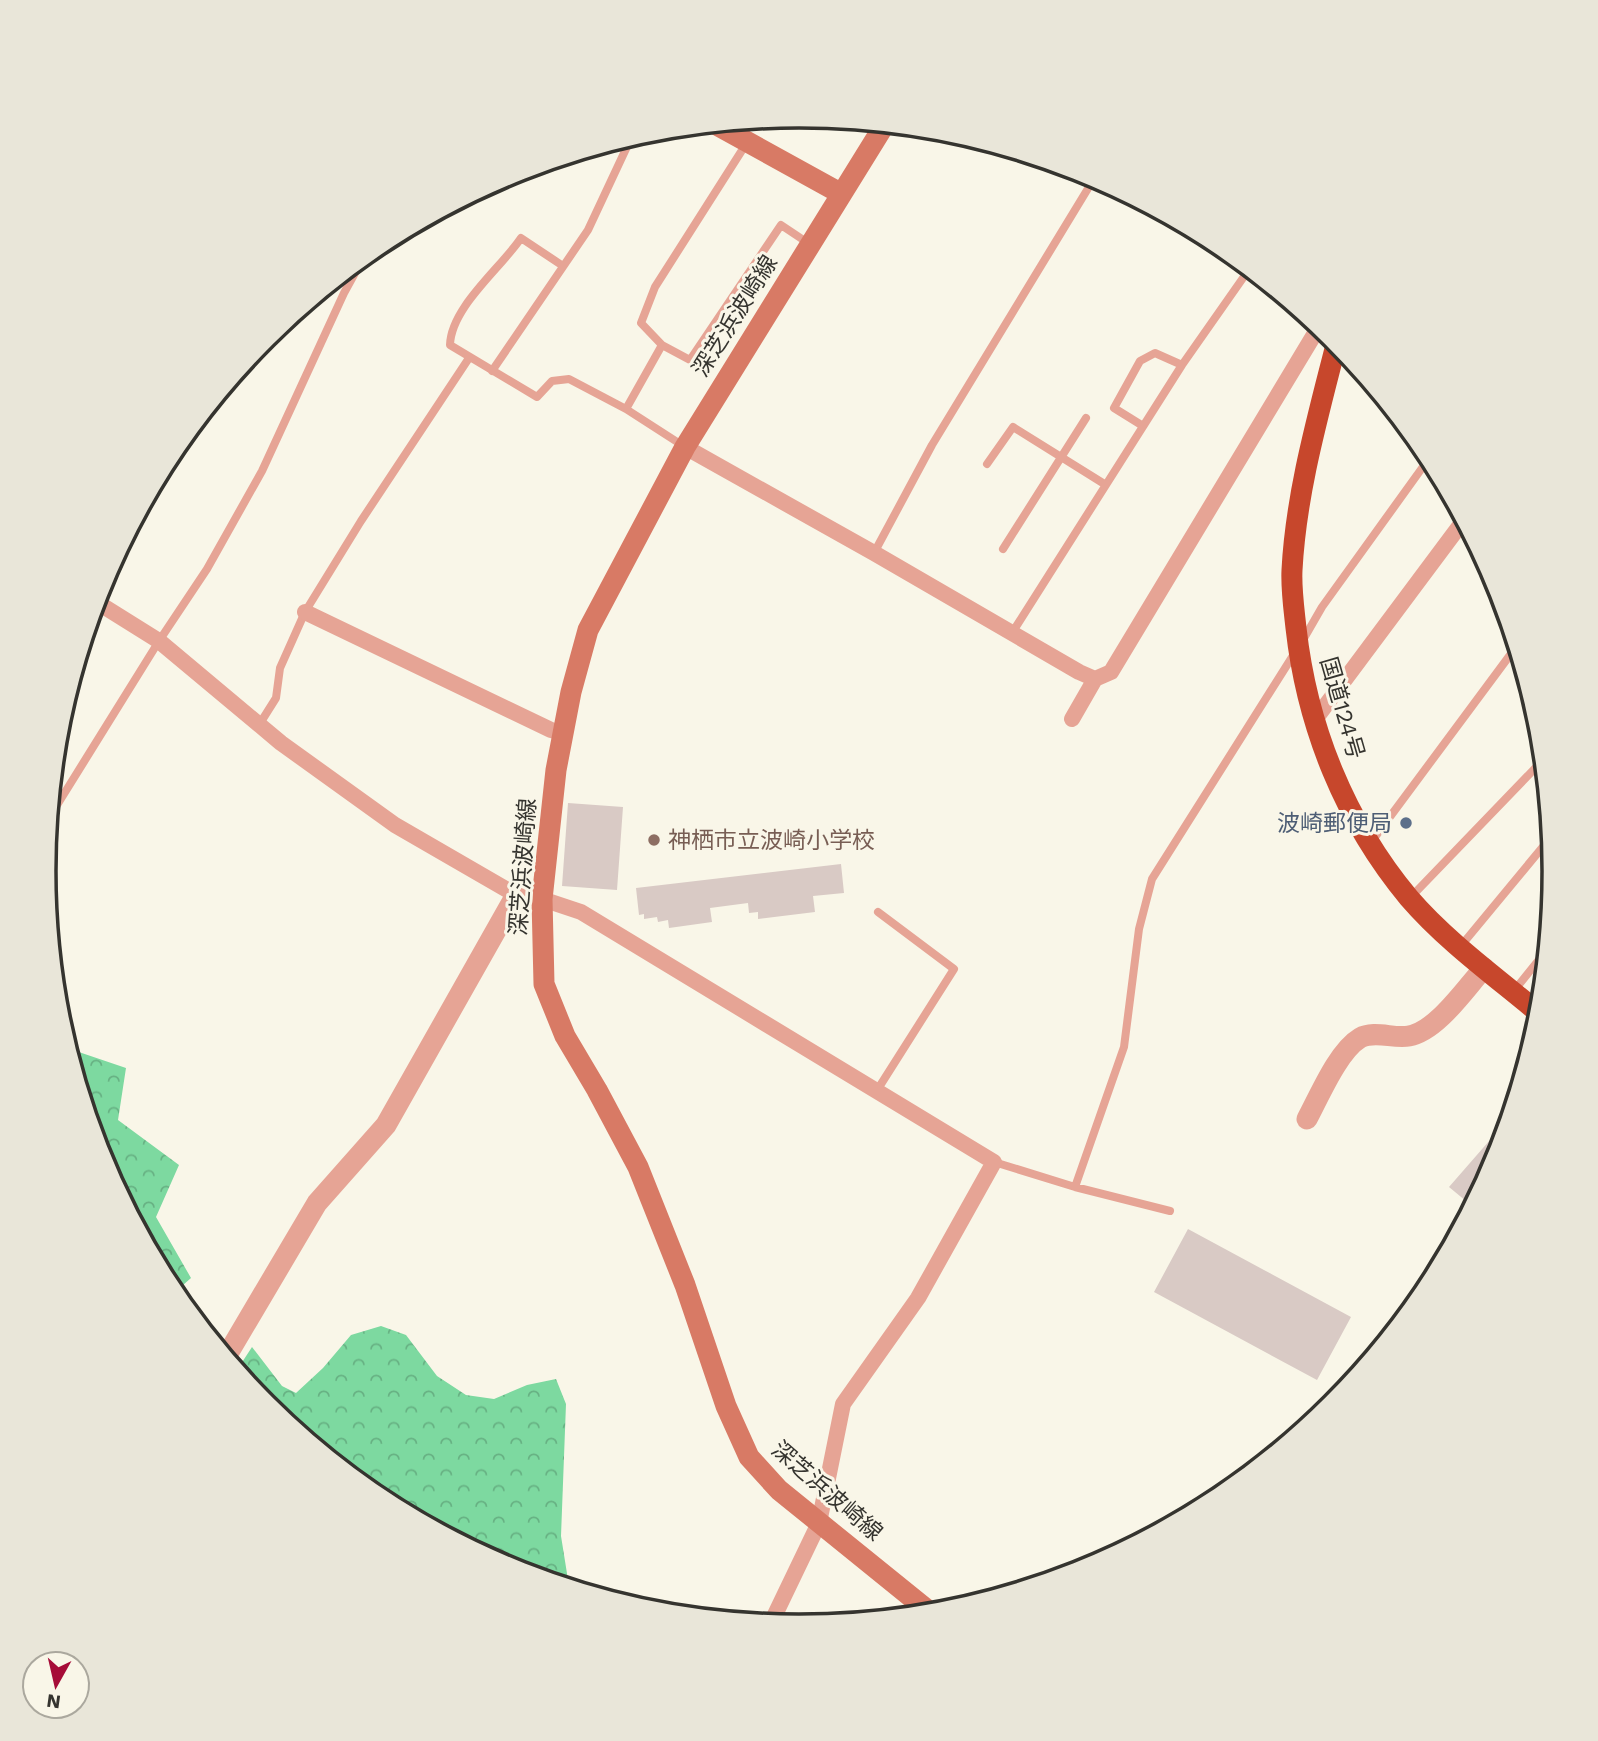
<svg xmlns="http://www.w3.org/2000/svg" width="1598" height="1741" font-family="'Work Sans','Noto Sans JP',sans-serif">
	<style>
		.forest { fill: url(#forest-crowns) }
		.building { fill: #d9cac5 }
		.lines { fill: none; stroke-linecap: round; stroke-linejoin: round }
		.service { stroke: #e6a495; stroke-width: 8 }
		.minor { stroke: #e6a495; stroke-width: 16 }
		.tertiary { stroke: #e6a495; stroke-width: 21 }
		.secondary { stroke: #d87a65; stroke-width: 21 }
		.trunk { stroke: #c7472c; stroke-width: 21 }
		.service-dot { fill: #5c6f8a; stroke: #f9f6e8; stroke-width: 2.5 }
		.education-dot { fill: #8d6e63; stroke: #f9f6e8; stroke-width: 2.5 }
		.labels { text-anchor: middle; dominant-baseline: central; stroke-width: 6; stroke-linejoin: round; paint-order: stroke }
		.street-label { font-size: 23px; fill: #35342f; stroke: #f9f6e8 }
		.service-label { font-size: 23px; fill: #4e5e75; stroke: #f9f6e8; text-anchor: end }
		.education-label { font-size: 23px; fill: #785e54; stroke: #f9f6e8; text-anchor: start }
		.rim { fill: none; stroke: #35342f; stroke-width: 3.5 }
	</style>
	<defs>
		<pattern id="forest-crowns" width="20" height="18" patternUnits="userSpaceOnUse" patternTransform="scale(1.75)"><rect width="20" height="18" fill="#7dd9a0"/><path d="M2 6a3 3 0 1 1 6 0M12 15a3 3 0 1 1 6 0" fill="none" stroke="#67b183"/></pattern>
	</defs>
	<rect width="100%" height="100%" fill="#f9f6e8"/>
	<path class="forest" d="M67,1048l59,20 -8,52 61,45 -23,52 35,61 -17,15 -73,-134z
		M381,1326l25,9 31,41 29,19 28,4 33,-14 29,-6 10,25 -5,132 8,50 -59,-18 -131,-70 -114,-94 -28,-34 15,-23 30,39 14,7 27,-25 28,-33z"/>
	<path class="building" d="M568,803l55,4 -6,83 -55,-4z
		M841,864l3,29 -31,3 2,16 -57,7v-7l-9,1 -1,-10 -38,5 2,14 -43,6 -1,-8 -10,2 -1,-5 -13,2v-5l-5,1 -3,-27z
		M1510,1117l-13,43 -25,46 -23,-19z
		M1188,1229l163,88 -34,63 -163,-88z"/>
	<g class="lines">
		<path class="service" d="M746,144l-91,143 -14,36 21,22 28,15 91,-135 27,18
			M563,266l-42,-28c-20,30 -70,69 -71,107l87,52 15,-16 17,-2 57,30 59,38
			M492,371l96,-141 44,-94
			M626,409l36,-64
			M1143,426l-29,-18 26,-47 15,-8 27,12
			M987,464l26,-37 93,58
			M1003,549l83,-131
			M874,553l58,-108 163,-268
			M1012,633l170,-268 68,-97
			M1303,640l19,-33 108,-150
			M259,725l17,-27 4,-30 25,-56 56,-91 108,-163
			M49,818l110,-177 48,-72 55,-98 82,-178 22,-40
			M1372,841l144,-194
			M1410,898l133,-138
			M1460,947l91,-110
			M1513,992l33,-41
			M876,1092l78,-123 -76,-57
			M994,1162l81,25 95,24
			M1075,1187l49,-140 15,-118 13,-50 142,-225"/>
		<path class="minor" d="M685,447l189,106 205,119 16,7
			M95,601l64,40 122,102 114,82 121,70 26,4 39,13 413,250 -76,136 -75,106 -24,119 -48,100
			M305,612l246,118 12,3
			M1072,719l23,-40 16,-7 209,-347
			M1314,721l150,-201"/>
		<path class="tertiary" d="M1307,1119c12,-22 31,-68 53,-81 14,-8 34,1 49,-2 28,-5 56,-47 75,-68
			M226,1357l91,-154 69,-78 130,-230"/>
		<path class="secondary" d="M715,124l125,69
			M885,124l-200,323 -97,183 -17,62 -15,78 -14,129 2,85 21,52 32,54 41,77 47,118 41,121 23,51 30,33 152,123"/>
		<path class="trunk" d="M1337,341c-19,75 -41,152 -45,229 -1,19 2,39 4,58 11,99 49,193 113,270 38,44 87,79 131,116"/>
	</g>
	<circle class="service-dot" cx="1406" cy="823" r="7"/>
	<circle class="education-dot" cx="654" cy="840" r="7"/>
	<g class="labels">
		<g class="street-label">
			<text transform="translate(735 316) rotate(-58)">深芝浜波崎線</text>
			<text transform="translate(1342 708) rotate(74)">国道124号</text>
			<text transform="translate(523 867) rotate(-86)">深芝浜波崎線</text>
			<text transform="translate(827 1491) rotate(41)">深芝浜波崎線</text>
		</g>
		<g class="service-label">
			<text x="1392" y="823">波崎郵便局</text>
		</g>
		<g class="education-label">
			<text x="668" y="840">神栖市立波崎小学校</text>
		</g>
	</g>
	<path d="M0 0H1598V1741H0ZM56 871a743 743 0 1 1 1486 0a743 743 0 1 1-1486 0Z" fill="#e9e6d9" fill-rule="evenodd"/>
	<path class="rim" d="M56 871a743 743 0 1 1 1486 0a743 743 0 1 1-1486 0Z"/>
	<g transform="translate(56 1685) rotate(188)"><circle r="33" fill="#f9f6e8" stroke="#aba89e" stroke-width="2"/>
	<path d="M0-5L12 26L0 18L-12 26Z" fill="#a60c38"/>
	<text y="-10" font-size="19" font-weight="bold" text-anchor="middle" fill="#35342f">N</text>
	</g>
</svg>
